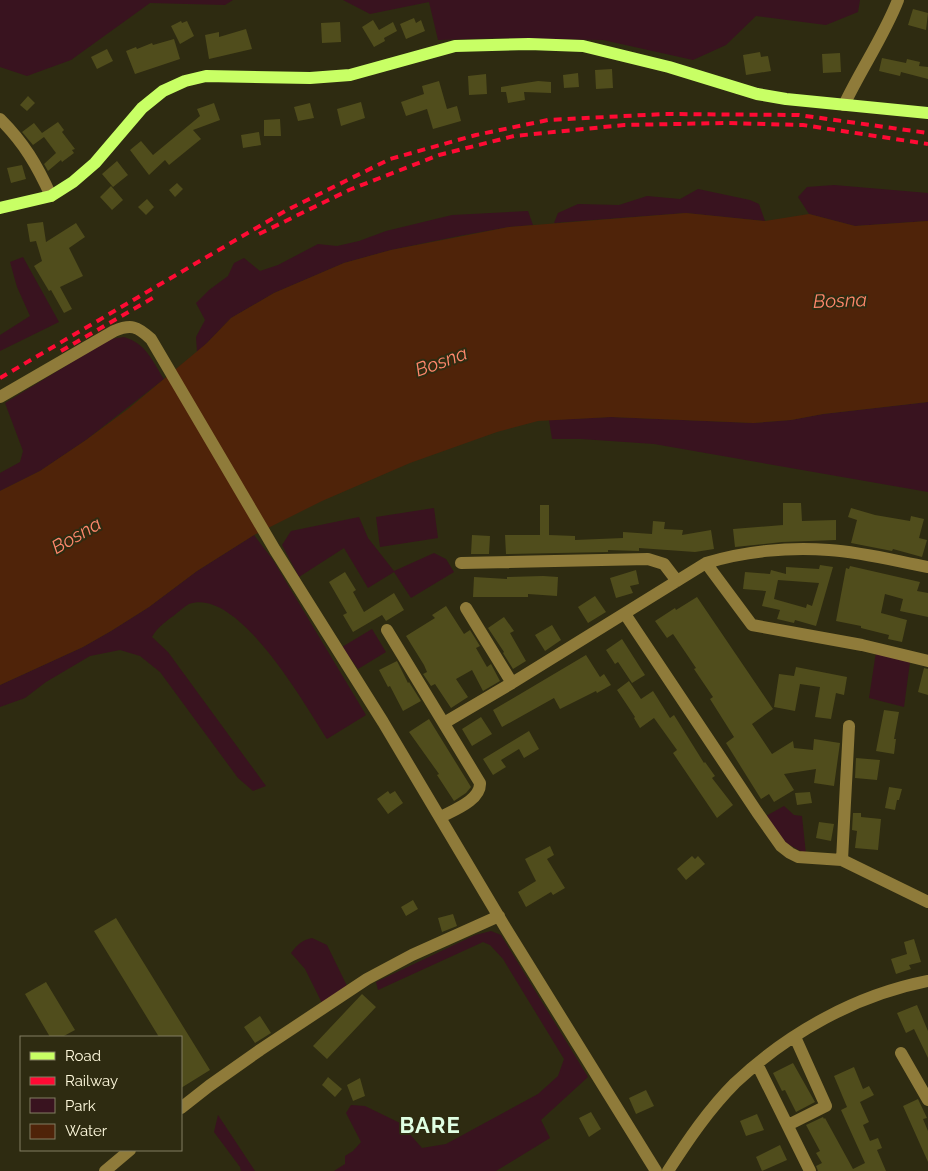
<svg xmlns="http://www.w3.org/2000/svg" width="928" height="1171" font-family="Raleway,sans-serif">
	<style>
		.green { fill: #39131f }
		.water { fill: #4f2309 }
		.building { fill: #504d1c; fill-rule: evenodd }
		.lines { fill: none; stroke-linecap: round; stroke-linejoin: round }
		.minor { stroke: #8f7b3a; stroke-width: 12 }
		.major { stroke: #c8ff65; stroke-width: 12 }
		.rail { stroke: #ff0a34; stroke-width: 4; stroke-dasharray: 8 6; stroke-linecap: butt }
		.labels { text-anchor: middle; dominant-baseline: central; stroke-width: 4; stroke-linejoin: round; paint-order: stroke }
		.water-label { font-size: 19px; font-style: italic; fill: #ff886c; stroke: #2e2b11 }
		.district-label { font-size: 22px; font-weight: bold; letter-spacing: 1px; fill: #e0ffe3; stroke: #2e2b11 }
	</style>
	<rect width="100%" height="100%" fill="#2e2b11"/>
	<path class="green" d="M0,0h233l-8,5 -75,-2 -79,57 -44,16 -27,-9z
		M343,0h517l-2,12 -32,13 -70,-9 -30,29 -33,15 -90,-20 -108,-2 -57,2 -9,-38 -59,12z
		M834,185l94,8v28l-73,5 -46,-12 -11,-17 9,-10z
		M698,189l52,11 9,4 6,17 -79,-8 -132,10 4,-10 20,-9 41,1 28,-9 33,3z
		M528,211l5,14 -24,2 -50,9 -68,14 -47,13 -70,30 -43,25 -24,25 -10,9 -1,-15 9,-17 -9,-17 13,-13 19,-14 6,-13 10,-5 16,13 18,-6 40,-21 19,2 22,-5 27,-10 66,-16z
		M23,257l36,65 -59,29v-16l30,-19 -13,-29 -7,-25z
		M124,337c23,7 28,24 40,42l-78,61 -46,31 -40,20v-18l20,-11 3,-11 -18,-48 105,-64z
		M928,402v90l-274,-48 -73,-5h-29l-3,-19 62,-3 142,6 38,-3 32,-6z
		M434,508l4,30 -58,9 -4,-30z
		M359,517l9,21 26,33 40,-18 12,6 8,13 -43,26 -17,-26 -26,16 -24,-40 -45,29 -17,-32 9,-14z
		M254,535l19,25 93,155 -39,24c-22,-34 -89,-153 -138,-135 -4,2 -9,7 -12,9 -10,8 -19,13 -25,24l16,15 98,134 -13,5 -15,-13 -78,-106 -20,-16 -20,-6 -30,6 -44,26 -21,16 -25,9v-22l83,-38 28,-16 38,-24 48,-36z
		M372,629l14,23 -28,17 -16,-22z
		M876,652l34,10 -6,45 -35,-9z
		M784,806l10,9 8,1 4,38 -22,-12 -18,-26z
		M491,931l10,4 87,142 -47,43 9,18 -54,33h-162l11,-7v-8l8,-5 8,-9 -15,-29 5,-8 14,1 35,17 22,25 24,-4 92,-50 20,-18 6,-17 -61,-100 -13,-14 -7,-3 -105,48 -2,-8 99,-47z
		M312,938l15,7 20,41 -25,17 -17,-34 -14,-16c6,-8 11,-13 21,-15z
		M218,1115l37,56h-14l-1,-4 -26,-35z"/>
	<path class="water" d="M686,213l79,8 44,-7 46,12 73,-5v181l-105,12 -32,6 -38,3 -142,-6 -73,4 -41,11 -87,31 -88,38 -68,34 -57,36 -48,36 -38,24 -28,16 -83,38v-194l40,-20 46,-31 42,-31 79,-66 24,-25 43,-25 70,-30 47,-13 118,-23z"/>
	<path class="building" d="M913,9l15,4 -2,17 -18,-5z
		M414,18l2,5 5,-3 4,11 -19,8 -6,-15z
		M373,20l6,10 14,-8 4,9 -13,7 1,3 -11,6 -12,-20z
		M181,21l1,2 5,-2 7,15 -14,8 -9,-18z
		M340,22l1,20 -19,1 -1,-20z
		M246,29l6,20 -43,10 -4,-24 14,-3v5z
		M174,39l6,20 -45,15 -9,-23 10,-4 1,2 15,-6 1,2z
		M107,49l6,12 -16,8 -6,-12z
		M760,52l1,5 7,-1 3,15 -25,4 -3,-20z
		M840,53l1,19 -18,1 -1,-19z
		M882,58l24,5 1,-4 13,3 -1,4 9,1v12l-27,-7 -1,4 -21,-5z
		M612,69l1,19 -17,1 -1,-19z
		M578,73l1,14 -15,1 -1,-13z
		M486,74l1,20 -18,1 -1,-19z
		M439,81l8,28 10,-3 4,15 -28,8 -6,-20 -21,7 -5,-14 23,-8 -2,-8z
		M538,81l13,1v11l-27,-1 1,8 -17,3 -2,-11h-5v-5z
		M28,96l7,7 -8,8 -7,-6z
		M361,102l4,16 -24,8 -4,-17z
		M214,103l6,17 -27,10 8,9 -32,26 -4,-5 -16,15 -19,-25 11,-9 12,14 47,-39 -3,-7z
		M310,103l4,15 -16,3 -4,-14z
		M280,119l1,17h-17v-16z
		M58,122l6,8 -2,2 13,17 -3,1 2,3 -12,9 -1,-2 -13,11 -4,-7 12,-11 -12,-16 -11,8 -11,-13 12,-9 8,10z
		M259,132l2,13 -18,3 -2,-13z
		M117,161l11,14 -15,12 -11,-13z
		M22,165l4,14 -15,4 -4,-15z
		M177,183l6,6 -8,8 -6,-7z
		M111,186l12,14 -11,10 -12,-13z
		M147,199l7,8 -8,8 -8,-8z
		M43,222l3,20 30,-19 9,14 -16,11 14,28 -23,11 12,22 -8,4 -13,-23 -2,1 -15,-25 8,-5 -6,-20 -6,1 -3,-18z
		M783,503h18l1,18 34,-1v20l-54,2 -47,5 -2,-18 50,-4z
		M540,505h9v30l26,1v4l48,-2v-6l29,2 1,-13 12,1 -1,7 19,1 -1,5 29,-5 3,19 -19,3 -56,-4v3l-31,-1v2l-102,2 -1,-19h35z
		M851,508l24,7 35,6 1,-5 13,3 -5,19 8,2 -5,17 -29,-8 -1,2 -41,-8 6,-23 -9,-3z
		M472,535l18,1 -1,18h-18z
		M820,565l13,2 -17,59 -21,-6 -1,3 -17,-4 3,-9 -18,-4 4,-15 -23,-2 2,-17 25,2 1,-4 15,4v-7l33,2zM778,580l41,3 -7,23 -5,-2 -1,4 -32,-9z
		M850,566l70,16 -3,9 11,2v24l-28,-6 3,-12 -18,-5 -4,19 26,7 -5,22 -14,-3 1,-4 -28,-7v-2l-25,-5 10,-53 3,1z
		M636,570l3,14 -9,2 3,7 -17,5 -6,-20z
		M345,572l11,18 -3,2 11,20 30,-19 10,17 -18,11 -4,-6 -29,17 -10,-17 4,-2 -18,-31z
		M543,576l15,1 -1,19 -29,-2v3h-55l1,-20 33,2v-2z
		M595,596l11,16 -18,11 -10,-16z
		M697,597l76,112 -21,15 20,30 21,-13 1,7 19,2 1,-11 26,4 -6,43 -20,-3 2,-14 -32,5 10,16 -20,12 -5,-8 -8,5 -35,-56 8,-6 -24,-38 3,-2 -19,-28 2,-1 -23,-34 -6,4 -12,-17 20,-13 1,2z
		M446,606l18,28 6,-4 10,16 -4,2 11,19 4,-3 9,17 -17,10 -11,-21 -16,9 12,18 -17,11 -16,-24 -4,2 -8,-12 4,-2 -3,-7 -18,-29 29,-18 -3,-3z
		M504,617l10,14 -4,2 16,28 -13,8 -10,-16 1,-1 -16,-24z
		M552,625l9,15 -16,11 -10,-16z
		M622,639l23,36 -13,8 -14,-21 -3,2 -9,-14z
		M586,655l14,22 4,-3 7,11 -14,8 -1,-2 -36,18 -6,-11 -52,29 -9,-17z
		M397,661l11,22 1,-1 12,19 -18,10 -13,-25 -2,1 -9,-17z
		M796,667l51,10 -3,18 -8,-2 -5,26 -16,-2 5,-30 -20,-3 -5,27 -21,-4 5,-33 15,2z
		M924,668l4,1v26l-10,-3z
		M629,681l12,18 12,-8 17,27 4,-3 30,48 1,-1 10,14 -3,2 21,27 -16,13 -44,-65 4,-3 -23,-32 -14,10 -6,-10 1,-1 -18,-27z
		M884,710l15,2 -5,27h2l-2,15 -18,-3z
		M481,717l11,17 -20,12 -10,-17z
		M429,719l42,68 -5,6 -12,8 -17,-26 2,-1 -30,-42z
		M529,731l10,18 -15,9 -5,-9 -18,11 5,7 -13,8 -10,-16z
		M856,758l24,2 -3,20 -22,-2z
		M889,787l13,2 -3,11h-2l-2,10 -10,-2z
		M388,791l2,3 5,-3 8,12 -15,11 -11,-15z
		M810,792l2,11 -15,2 -2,-12z
		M853,813h8v4l20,2 -3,31 -23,-2 2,-17 -5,-1z
		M819,822l15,2 -3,17 -15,-3z
		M550,846l4,9 -7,4 18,29 -12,7 -2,-3 -25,15 -8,-15 18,-11 -11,-22z
		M692,856l3,3 3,-3 7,8 -19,16 -9,-11z
		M413,900l5,9 -12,7 -5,-9z
		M453,914l4,12 -15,6 -4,-14z
		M116,918l94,152 -29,18v-51h-22l-65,-106z
		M914,939l7,23 -12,3 2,4 -15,5 -5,-15 16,-5 -3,-12z
		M46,982l29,48 -13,7h-12l-25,-43z
		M362,994l14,13 -49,52 -14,-13z
		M917,1005l11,26v27l-14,-29 -8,4 -9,-20z
		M260,1016l11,17 -16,10 -11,-16z
		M793,1063l22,39 -19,10 -11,-22 -3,1 -9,-18z
		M854,1067l9,22 6,-3 5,9 -14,7 9,20 -6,3 7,16 8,-3 4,10 -5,2 9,21h-68l-2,-5 6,-3 -6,-10 4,-2 -14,-26 17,-8 1,2 1,-1 28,51 12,-6 -24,-53 6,-3 -13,-31z
		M328,1077l14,12 -7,8 -13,-12z
		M360,1078l5,18 -12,5 -6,-16z
		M646,1090l8,16 -18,8 -7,-16z
		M918,1099l9,19 -4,1 5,12v31l-25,-56z
		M591,1112l10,17 -12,8 -10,-19z
		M757,1114l7,16 -18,6 -6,-15z
		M780,1145l7,15 -25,11 -6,-14z"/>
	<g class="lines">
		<path class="minor" d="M844,105c17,-36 40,-69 54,-105
			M0,119c24,24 37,46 51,77
			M0,397l114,-66c17,-7 23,-5 37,8l124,211 108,172 122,205 151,244
			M461,563l187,-4 16,5 13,17
			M706,563l46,62 110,20 66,16
			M466,608l46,75
			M625,614l132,198 24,34 9,7 8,4 44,3 86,42
			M387,630l93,153c1,17 -26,27 -39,34
			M444,723l68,-40 194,-120c38,-12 83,-16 123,-13 33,2 67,11 99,17
			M842,860l7,-134
			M901,1053l27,47
			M757,1064l53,107
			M181,1108l28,-22 51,-36 107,-71 45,-24 87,-39
			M788,1125l38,-19 -31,-69
			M105,1171l25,-21
			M668,1171c20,-31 41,-62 67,-88 53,-50 121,-88 193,-102"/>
		<path class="major" d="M0,208l51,-12 22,-14 22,-19 47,-55 21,-17 22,-10 21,-5 104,2 40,-3 105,-29 74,-2 54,2 86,21 88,27 29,5 142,14"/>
		<path class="rail" d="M259,234l90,-44 90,-35 75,-19 110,-11 102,-2 77,2 125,19
			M61,351l95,-55
			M0,378l287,-168 103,-51 86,-24 72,-15 116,-6 135,1 129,18"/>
	</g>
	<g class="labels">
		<g class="water-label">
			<text transform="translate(840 300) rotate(-2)">Bosna</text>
			<text transform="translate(441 361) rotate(-20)">Bosna</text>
			<text transform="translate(76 535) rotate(-30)">Bosna</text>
		</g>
		<g class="district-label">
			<text x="430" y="1125">BARE</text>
		</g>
	</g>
	<rect x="20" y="1036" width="162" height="115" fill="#2e2b11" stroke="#827e63"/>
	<rect x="30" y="1052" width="25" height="8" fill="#c8ff65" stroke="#827e63"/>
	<text x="65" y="1061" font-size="15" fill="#fffade">Road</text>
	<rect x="30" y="1077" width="25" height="8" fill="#ff0a34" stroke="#827e63"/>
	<text x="65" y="1086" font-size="15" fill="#fffade">Railway</text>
	<rect x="30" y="1098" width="25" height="15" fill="#39131f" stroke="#827e63"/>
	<text x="65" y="1111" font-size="15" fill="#fffade">Park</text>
	<rect x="30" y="1124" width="25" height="15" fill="#4f2309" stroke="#827e63"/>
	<text x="65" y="1136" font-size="15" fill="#fffade">Water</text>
</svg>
